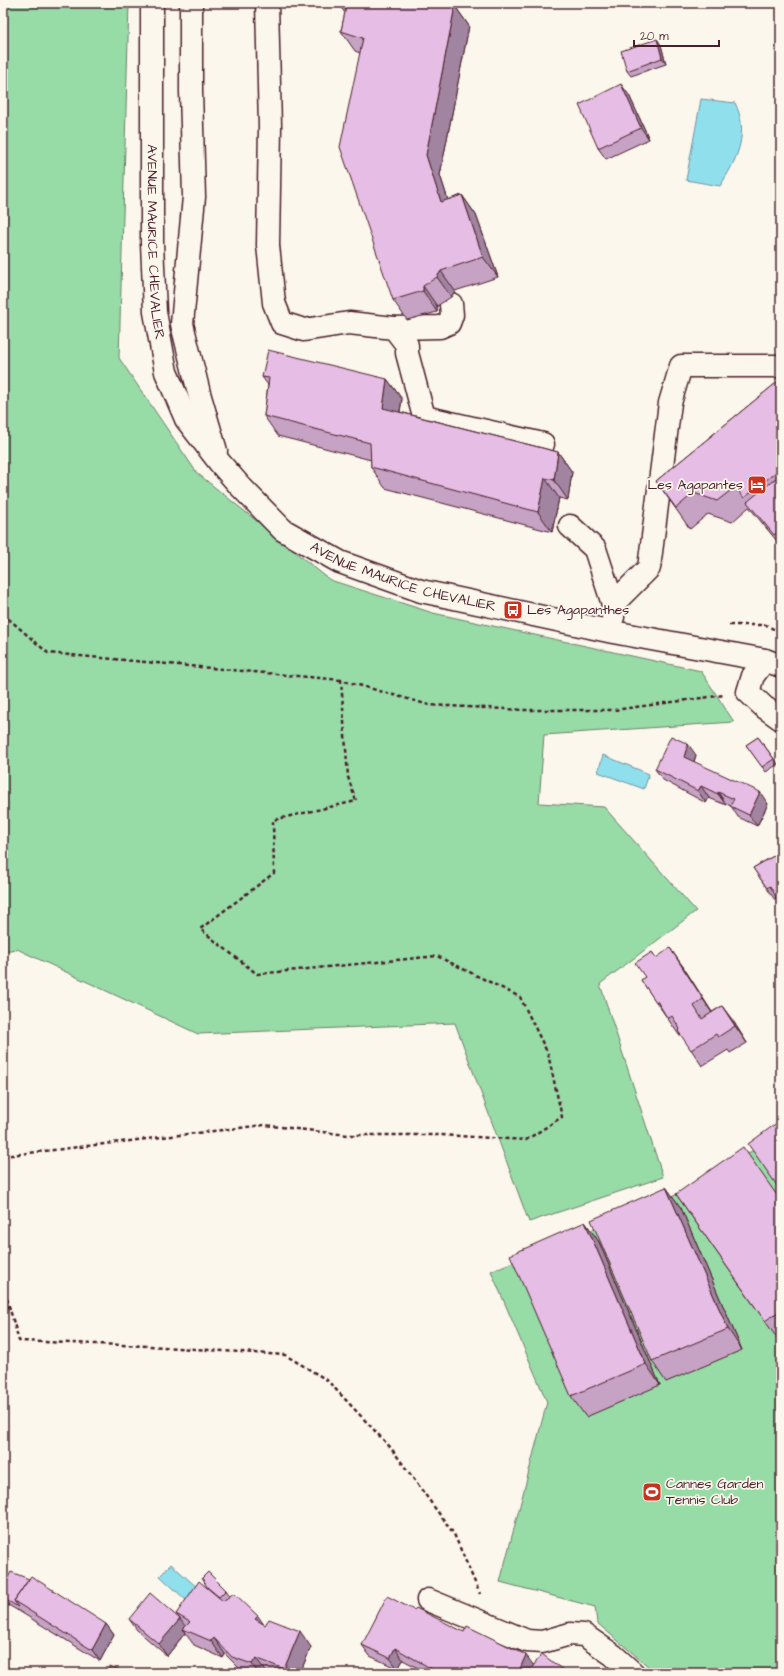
<svg xmlns="http://www.w3.org/2000/svg" width="784" height="1676" font-family="'Architects Daughter',sans-serif">
	<style>
		.green { fill: #97dba7; stroke: #707d69 }
		.water { fill: #90dfed; stroke: #74929f }
		.lines { fill: none; stroke-linecap: round; stroke-linejoin: round }
		.minor-casing { stroke: #4a1f2b; stroke-width: 25 }
		.path { stroke: #4a1f2b; stroke-width: 2.5; stroke-dasharray: 4 3; stroke-linecap: butt }
		.minor { stroke: #fbf7ec; stroke-width: 22 }
		.wall { fill: #c6a3c4; stroke: #4a1f2b }
		.shaded-wall { fill: #a184a0; stroke: #4a1f2b }
		.building { fill: #e6bde4; stroke: #4a1f2b }
		.labels { text-anchor: middle; dominant-baseline: central; stroke-width: 3.5; stroke-linejoin: round; paint-order: stroke }
		.street-label { font-size: 14px; fill: #4a1f2b; stroke: #fbf7ec }
		.poi-label { font-size: 14px; fill: #4a1f2b; stroke: #fbf7ec; text-anchor: start }
	</style>
	<rect width="100%" height="100%" fill="#fbf7ec"/>
	<filter id="ink" filterUnits="userSpaceOnUse"><feTurbulence type="fractalNoise" baseFrequency=".025" numOctaves="2"/><feDisplacementMap in="SourceGraphic" scale="8" xChannelSelector="R" yChannelSelector="G"/><feConvolveMatrix kernelMatrix="1 2 1 2 8 2 1 2 1" color-interpolation-filters="sRGB"/></filter>
	<g filter="url(#ink)">
		<path class="green" d="M3,3h126l-10,355 78,115 133,107 103,33 268,58 33,51 -190,13 -5,68 65,4 92,104 -96,73 63,193 -134,45 -74,-199 -257,11 -181,-85 -14,2z
			M781,1134v539h-125l-59,-50 -2,-16 -95,-25 47,-180 -56,-131 187,-77z"/>
		<path class="water" d="M701,99l34,4c15,30 2,57 -15,83l-34,-6z
			M603,755l46,19 -5,15 -46,-17z
			M171,1564l28,25 -11,13 -28,-26z"/>
		<g class="lines">
			<g class="minor-casing">
				<g id="minor">
					<path id="s1" d="M152,3v240l3,69 11,60 20,47 34,44 20,23 43,44 57,32 81,29 192,41 152,28 16,6"/>
					<path d="M191,3v88l3,106 -12,127 17,69 17,58"/>
					<path d="M267,3l3,124 -2,118 6,58 8,20 22,7 45,-7 45,5 13,17v8l17,64 119,27"/>
					<path d="M394,328l46,-1 9,-4 3,-8 -1,-11"/>
					<path d="M570,526l25,23 18,55v13"/>
					<path d="M613,604l36,-36 21,-165 11,-37h100"/>
					<path d="M765,660l-12,16 -5,16 16,15 17,12"/>
					<path d="M428,1600l99,41 15,1 28,-8 14,1 29,20 20,18"/>
				</g>
			</g>
			<path class="path" d="M3,614l45,39 293,27
				M729,625h37l15,8
				M3,1156l261,-31 84,10h94l84,5 36,-23 -14,-63 -28,-57 -83,-41 -180,18 -57,-45 74,-56 -1,-53 83,-19 -8,-24 -7,-97 88,25 96,5h89l110,-15
				M3,1285l16,56 129,5 137,9 42,25 64,68 63,86 26,60"/>
			<use href="#minor" class="minor"/>
		</g>
		<path class="wall" d="M340,6h115l14,20 -29,149 8,25 14,-5 14,20 22,62 -43,14 -4,6 -14,9v6l-30,8 -14,-20 -33,-247 -5,-2 -14,-20 4,-18z
			M657,39l4,6 5,19 -35,12 -4,-5z
			M629,95l20,44 -43,20 -8,-11z
			M262,377l125,2 15,20 -2,13 158,40 14,20 -4,28 -9,-2 -7,34 -167,-44 -14,-21v-7l-93,-24 -14,-20 4,-31z
			M781,379v167l-32,-39 -17,15 -24,-8 -18,15 -34,-48z
			M758,737l20,27 -12,8 -20,-27z
			M696,755l-2,7 74,42 -11,22 -19,-9 -7,-11 -5,-2v1l-17,-7 -3,5 -43,-23 -8,-11z
			M781,846l-3,55 -1,-3 -2,2 -22,-32 24,-14z
			M652,952l4,6 26,7 30,47 10,-6 25,37 -17,10 -2,-3 -26,16 -21,-32 -2,1 -38,-55 4,-3z
			M666,1187l15,21 61,142 -76,32 -14,-21z
			M676,1194l105,7v139l-2,1z
			M585,1222l14,20 61,143 -74,32 -15,-21z
			M3,1586l103,38 8,11 -14,26 -78,-48 -19,-11z
			M207,1587l19,3 4,6 34,29 47,22 -11,26h-56l-19,-19 -2,4 -29,-13 -9,-12 -18,23 -30,-26 -8,-11h51l-4,-5z
			M414,1610l50,22 70,33 33,8h-140l-24,-13 -5,9 -28,-13 -8,-11z"/>
		<path class="shaded-wall" d="M455,6l14,20 -29,149 15,47 -14,-20 -15,-47z
			M657,39l4,6 5,19 -4,-6z
			M621,84l8,11 20,44 -8,-11z
			M462,195l14,20 22,62 -15,-20z
			M441,271l14,20 -4,6 -14,-20z
			M423,286l14,20v6l-14,-21z
			M387,379l15,20 -5,29 -14,-20z
			M558,452l14,20 -4,28 -14,-20z
			M545,478l14,20 -7,34 -14,-20z
			M688,744l8,11 -4,13 -8,-11z
			M701,786l8,12 -3,5 -8,-12z
			M718,792l8,12v1l-8,-11z
			M760,792l8,12 -11,22 -8,-11z
			M670,948l12,17 32,51z
			M722,1006l12,16 13,21 -12,-17z
			M666,1187l15,21 61,142 -14,-21z
			M585,1222l14,20 61,143 -14,-21z
			M258,1616l11,16 -14,-13z
			M180,1619l8,11 -5,-1 2,4 -18,23 -8,-12z
			M106,1624l8,11 -14,26 -8,-11z
			M300,1631l11,16 -11,26h-14l-2,-4z
			M214,1638l11,16 -2,4 -12,-17z
			M395,1648l8,12 -5,9 -8,-11z
			M526,1655l8,11 -3,7h-13z
			M256,1658l11,15h-9l-6,-9z"/>
		<path class="building" d="M341,3h104l10,3 -29,149 15,47 21,-7 21,62 -42,14 -4,6 -14,9v5l-30,9 -53,-153 23,-109 -22,-7 5,-24 -6,-1z
			M657,39l5,19 -35,13 -6,-20z
			M621,84l20,44 -43,20 -19,-43z
			M268,350l119,29 -4,29 175,44 -4,28 -9,-2 -7,34 -167,-45 -1,-24 -106,-27 5,-38 -7,-1z
			M781,379v89l-37,30 -9,-11 -18,14 -23,-8 -18,15 -20,-27z
			M781,474v56l-7,5 -27,-33z
			M671,736l17,8 -4,13 76,35 -11,23 -19,-9 4,-7 -16,-7v2l-17,-8 -3,5 -43,-22z
			M758,737l16,22 -12,8 -16,-22z
			M781,846v63l-5,-7 2,-1 -8,-15 -3,2 -14,-20 24,-14 -2,-3z
			M670,948l33,51 -9,7 8,13 20,-13 13,20 -17,11 -2,-3 -25,16 -13,-19 2,-2 -8,-13 -4,3 -11,-18 -1,1 -15,-22 4,-3 -10,-14 17,-11 4,6z
			M781,1120v71l-33,-47z
			M743,1147l38,54v109l-16,11 -89,-127z
			M666,1187l62,142 -76,32 -61,-141z
			M585,1222l61,142 -75,32 -61,-141z
			M11,1572l18,7 -15,22 4,6 -15,-9v-12z
			M208,1572l18,18 -7,7 -12,-10 -5,-9z
			M31,1576l75,48 -14,26 -78,-49z
			M199,1581l24,20 11,-8 24,23 -3,3 10,6 4,-6 31,12 -16,38 -28,-11 -4,6 -20,-7 -18,-19 -3,3 -28,-12 7,-7 -14,-8z
			M150,1593l30,26 -21,25 -30,-25z
			M387,1596l27,14 2,-2 48,24 3,-6 59,29 -8,18h-34l-5,-2 -1,2h-47l1,-4 -37,-21 -5,10 -28,-13z
			M542,1654l25,19h-39z
			M110,1666l17,7h-20z"/>
	</g>
	<defs>
		<g id="hotel-square" transform="scale(1)"><rect x="-9" y="-9" width="18" height="18" rx="4" fill="#c8321e" stroke="#fbf7ec"/><path d="M-6-4.5h1.5V1H6V5H4.5V3h-9V5H-6ZM-4 0a1.8 1.8 0 1 1 3.6 0ZM.5 0V-2.5h3Q6-2.5 6 0Z" fill="#fff"/></g>
		<g id="bus-square" transform="scale(1)"><rect x="-9" y="-9" width="18" height="18" rx="4" fill="#c8321e" stroke="#fbf7ec"/><path d="M-5-6H5V4H4V6H2V4H-2V6H-4V4H-5ZM-3.5-4V0h7V-4ZM-3.5 1.2v1.5H-2V1.2ZM2 1.2v1.5H3.5V1.2Z" fill="#fff"/></g>
		<g id="stadium-square" transform="scale(1)"><rect x="-9" y="-9" width="18" height="18" rx="4" fill="#c8321e" stroke="#fbf7ec"/><path d="M0-5a6.5 5 0 1 0 0 10a6.5 5 0 1 0 0-10ZM-3.5-1.8h7v3.6h-7Z" fill="#fff"/></g>
	</defs>
	<g fill-rule="evenodd">
		<use href="#hotel-square" x="757" y="485"/>
		<use href="#bus-square" x="513" y="610"/>
		<use href="#stadium-square" x="652" y="1492"/>
	</g>
	<g class="labels">
		<g class="street-label">
			<text stroke="none"><textPath href="#s1" startOffset="239">AVENUE MAURICE CHEVALIER</textPath></text>
			<text stroke="none"><textPath href="#s1" startOffset="699">AVENUE MAURICE CHEVALIER</textPath></text>
		</g>
		<g class="poi-label">
			<text x="743" y="485" text-anchor="end">Les Agapantes</text>
			<text x="527" y="610">Les Agapanthes</text>
			<text x="666" y="1484">Cannes Garden<tspan x="666" dy="16">Tennis Club</tspan></text>
		</g>
	</g>
	<rect width="784" height="1676" fill="none" stroke="#fbf7ec" stroke-width="16"/>
	<rect x="8" y="8" width="768" height="1660" fill="none" stroke="#4a1f2b" stroke-width="1.5" filter="url(#ink)"/>
	<path d="M634 40v6h85v-6" fill="none" stroke="#4a1f2b" stroke-width="2"/>
	<text x="640" y="40" font-size="12" fill="#4a1f2b" stroke="#fbf7ec" stroke-width="3" paint-order="stroke">20 m</text>
</svg>
